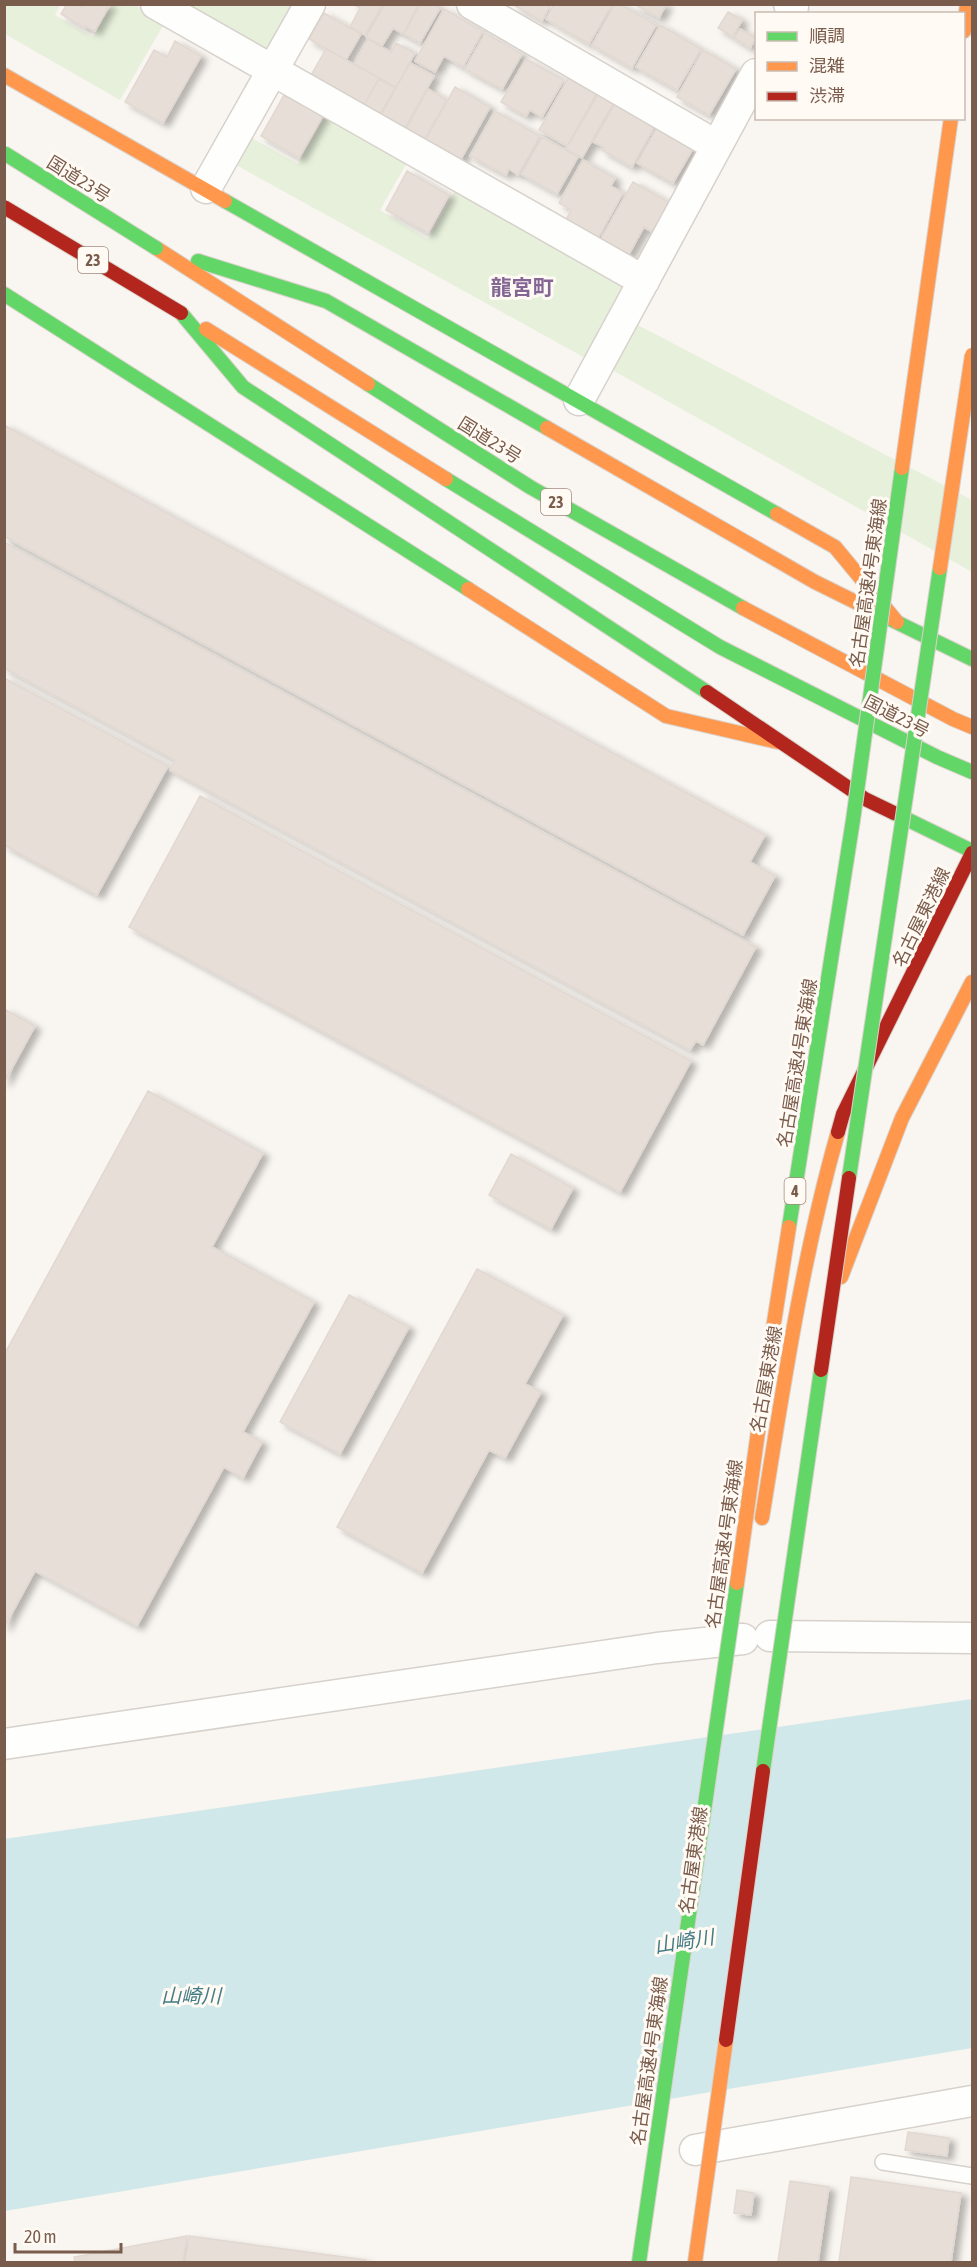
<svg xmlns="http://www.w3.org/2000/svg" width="977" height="2267" font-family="'Asap Condensed','Noto Sans JP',sans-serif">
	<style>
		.green { fill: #e7f0db }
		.water { fill: #d0e8ea }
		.building { fill: #e6ded7; stroke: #e2d8d2; stroke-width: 1.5; filter: url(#shadow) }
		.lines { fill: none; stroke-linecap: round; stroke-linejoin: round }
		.lane-casing { stroke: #d7d1cb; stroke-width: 18 }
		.street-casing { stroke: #d7d1cb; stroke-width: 33 }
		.fast-casing { stroke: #d9d2cb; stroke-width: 16 }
		.slow-casing { stroke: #d9d2cb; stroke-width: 16 }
		.jam-casing { stroke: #d9d2cb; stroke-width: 16 }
		.lane { stroke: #fefefd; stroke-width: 15 }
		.street { stroke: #fefefd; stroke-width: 30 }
		.fast { stroke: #63d668; stroke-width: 14 }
		.slow { stroke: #ff974d; stroke-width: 14 }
		.jam { stroke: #b3261e; stroke-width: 14 }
		.fast-bridge-casing { stroke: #dad1cc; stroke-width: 16; stroke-linecap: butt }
		.slow-bridge-casing { stroke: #dad1cc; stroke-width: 16; stroke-linecap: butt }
		.jam-bridge-casing { stroke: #dad1cc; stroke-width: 16; stroke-linecap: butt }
		.fast-bridge { stroke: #63d668; stroke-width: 14 }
		.slow-bridge { stroke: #ff974d; stroke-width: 14 }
		.jam-bridge { stroke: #b3261e; stroke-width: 14 }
		.labels { text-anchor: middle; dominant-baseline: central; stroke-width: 6; stroke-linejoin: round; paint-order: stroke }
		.shield { fill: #fffaf3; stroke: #a28b7f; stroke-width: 1.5 }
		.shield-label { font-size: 16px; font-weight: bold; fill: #7a5c4d }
		.street-label { font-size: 18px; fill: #7a5c4d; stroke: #fffaf3 }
		.water-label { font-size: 20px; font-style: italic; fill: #437c86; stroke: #fffaf3 }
		.quarter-label { font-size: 21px; font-weight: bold; fill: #846695; stroke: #fffaf3 }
	</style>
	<defs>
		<filter id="shadow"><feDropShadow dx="6" dy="4" stdDeviation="3" flood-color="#0004"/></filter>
	</defs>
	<rect width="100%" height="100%" fill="#f9f5f0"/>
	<path class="green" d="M5,5h55l-5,10 38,22 19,-32h23l30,17 -45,78 -115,-66z
		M188,5h110l-26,48z
		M327,113l82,46 -29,51 48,29 30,-53 162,92 4,14 -37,67 -351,-194 16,-27 46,26z
		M634,323l338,177v72l-365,-205z"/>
	<path class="water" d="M972,1699v349l-967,163 -1,-372z"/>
	<path class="building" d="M67,4h11l5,3 2,-3h25l-15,27 -10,-5v2l-24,-14z
		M383,4l-18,31 -15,-8 10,-19 -7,-4z
		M385,4h34l-16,30 -10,-6 -11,18 -16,-9z
		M420,4h14l6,4 -20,35 -16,-9z
		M512,4h39l-9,17z
		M554,4h57l1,1 -23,39 -43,-25z
		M615,4h5l36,21 -24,43 -40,-23z
		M634,4h32l-7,14z
		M444,9l39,22 -20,36 -19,-11 -9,16 -20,-11z
		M728,12l14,8 -9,17 -15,-9z
		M324,13l37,21 -15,26 -37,-21z
		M660,25l41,24 -24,41 -41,-23z
		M740,29l16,9 -6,10 -16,-10z
		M485,33l37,21 -20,35 -37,-20z
		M368,39l23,13 5,-9 19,10 -19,34 -42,-23z
		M175,41l26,15 -38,67 -38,-21 29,-52 13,7z
		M326,49l53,29 -16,29 -53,-30z
		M703,50l33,19 -27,46 -32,-18z
		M526,59l38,21 -22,37 -12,-7 -4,6 -25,-14z
		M410,63l24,13 -30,54 -24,-13z
		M570,75l28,16 -31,55 -28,-16z
		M379,79l16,9 -16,28 -16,-9z
		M455,87l35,20 -30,54 -35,-20z
		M428,89l19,11 -23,40 -18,-11z
		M599,93l15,9 -32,56 -16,-9z
		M284,95l16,9 3,-4 22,12 -26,46 -38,-22z
		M616,102l40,22 -24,43 -30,-17 2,-3 -11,-5z
		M495,111l45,25 -22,39 -9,-6 -3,6 -36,-19z
		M658,126l36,21 -21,36 -36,-20z
		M542,137l36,20 -21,37 -36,-20z
		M583,160l32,18 -4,8 12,7 -26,47 -32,-18 6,-12 -12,-7z
		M407,171l42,24 -21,38 -42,-23z
		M633,182l37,21 -18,29 -8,-5 -16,29 -28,-16z
		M4,425l761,410 -15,27 25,14 -32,59 -739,-399z
		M4,542l752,405 -53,98 -7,-4 -6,9 -520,-280 5,-10 -171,-92z
		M4,678l164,88 -71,129 -93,-50z
		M200,796l491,265 -71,131 -491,-265z
		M4,1009l31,17 -31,57z
		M148,1091l115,62 -51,94 102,55 -71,130 19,10 -19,36 -19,-11 -87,159 -102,-55 -31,57v-273z
		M511,1154l62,34 -22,41 -62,-34z
		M477,1269l86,46 -38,69 16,8 -36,66 -16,-8 -67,123 -85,-46z
		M349,1295l60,32 -69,127 -60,-32z
		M908,2132l41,6 -2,18 -42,-6z
		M851,2177l110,16 -10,69h-112z
		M790,2181l39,6 -11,75 -40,-1z
		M737,2190l17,3 -3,22 -17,-2z
		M187,2236l-4,26h-108l-1,-5z
		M189,2236l177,24v2h-181z"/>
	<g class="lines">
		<g class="lane-casing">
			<path id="lane" d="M883,2162l89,14"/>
		</g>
		<g class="street-casing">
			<path id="street" d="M156,4l488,277
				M472,4l245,142
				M789,4l4,3 -3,7
				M206,188l104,-184
				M579,400l177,-326
				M770,1636l202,2
				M4,1744l653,-96 86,-9
				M695,2150l277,-49"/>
		</g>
		<g class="fast-casing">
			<path id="fast" d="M225,201l552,313
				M198,261l128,40 221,127
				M4,294l464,295
				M181,313l62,74 464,305
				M368,384l162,103 213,121
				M446,479l274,168 217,110 35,15
				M888,618l84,41
				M894,813l78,38"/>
		</g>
		<g class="slow-casing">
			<path id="slow" d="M964,31l3,-27
				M4,75l221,126
				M156,248l212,136
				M206,329l240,150
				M547,428l268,154 73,36
				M777,514l58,33 62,75
				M468,589l198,127 112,26
				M743,608l210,111 19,8
				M841,1277l61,-159 70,-136
				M762,1518c21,-129 40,-260 76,-386"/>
		</g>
		<g class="jam-casing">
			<path id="jam" d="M707,692l158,107 29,14
				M838,1132l5,-18 129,-261"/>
		</g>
		<use href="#lane" class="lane"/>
		<use href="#street" class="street"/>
		<use href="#fast" class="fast"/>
		<use href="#slow" class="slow"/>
		<use href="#jam" class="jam"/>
		<g class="fast-bridge-casing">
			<path id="fast-bridge" d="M4,153l152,95
				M849,1178l91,-610
				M789,1227l64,-407 49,-352
				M763,1771l58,-401
				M639,2262l98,-679"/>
		</g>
		<g class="slow-bridge-casing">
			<path id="slow-bridge" d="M902,468l49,-350
				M940,568l32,-213
				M737,1583l30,-216 22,-140
				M695,2262l31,-222"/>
		</g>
		<g class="jam-bridge-casing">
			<path id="jam-bridge" d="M4,207l177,106
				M821,1370l28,-192
				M726,2040l37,-269"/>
		</g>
		<use href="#fast-bridge" class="fast-bridge"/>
		<use href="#slow-bridge" class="slow-bridge"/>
		<use href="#jam-bridge" class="jam-bridge"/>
	</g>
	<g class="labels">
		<g class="shield">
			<rect x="78" y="247" width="30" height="26" rx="4.5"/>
			<rect x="541" y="489" width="30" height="26" rx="4.5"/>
			<rect x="784.5" y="1178" width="21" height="26" rx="4.5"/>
		</g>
		<g class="shield-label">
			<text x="93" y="260">23</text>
			<text x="556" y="502">23</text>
			<text x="795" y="1191">4</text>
		</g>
		<g class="street-label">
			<text transform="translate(79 179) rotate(32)">国道23号</text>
			<text transform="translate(490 440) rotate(32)">国道23号</text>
			<text transform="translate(868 583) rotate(-82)">名古屋高速4号東海線</text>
			<text transform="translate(897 716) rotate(27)">国道23号</text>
			<text transform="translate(921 917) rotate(-64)">名古屋東港線</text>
			<text transform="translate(797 1063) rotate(-81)">名古屋高速4号東海線</text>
			<text transform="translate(766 1379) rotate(-80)">名古屋東港線</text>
			<text transform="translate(724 1544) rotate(-82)">名古屋高速4号東海線</text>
			<text transform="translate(693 1860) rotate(-82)">名古屋東港線</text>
			<text transform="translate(649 2061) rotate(-82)">名古屋高速4号東海線</text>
		</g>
		<g class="water-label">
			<text transform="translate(684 1941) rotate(-9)">山崎川</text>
			<text x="191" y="1995">山崎川</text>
		</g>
		<g class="quarter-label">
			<text x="522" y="287">龍宮町</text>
		</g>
	</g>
	<rect width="977" height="2267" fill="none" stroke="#7a5c4d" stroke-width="12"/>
	<rect x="755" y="12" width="210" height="108" fill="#fffaf3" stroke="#cabbb1" stroke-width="1.5"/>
	<rect x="767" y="32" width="30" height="9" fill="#63d668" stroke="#cabbb1" stroke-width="1.5"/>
	<text x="809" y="42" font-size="18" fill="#7a5c4d">順調</text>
	<rect x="767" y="62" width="30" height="9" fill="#ff974d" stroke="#cabbb1" stroke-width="1.5"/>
	<text x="809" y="72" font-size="18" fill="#7a5c4d">混雑</text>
	<rect x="767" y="92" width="30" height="9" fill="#b3261e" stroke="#cabbb1" stroke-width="1.5"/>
	<text x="809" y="102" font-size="18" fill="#7a5c4d">渋滞</text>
	<path d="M15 2243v9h106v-9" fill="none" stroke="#7a5c4d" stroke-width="3"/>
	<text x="24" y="2243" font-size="18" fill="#7a5c4d" stroke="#fffaf3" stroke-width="4.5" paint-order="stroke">20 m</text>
</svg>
